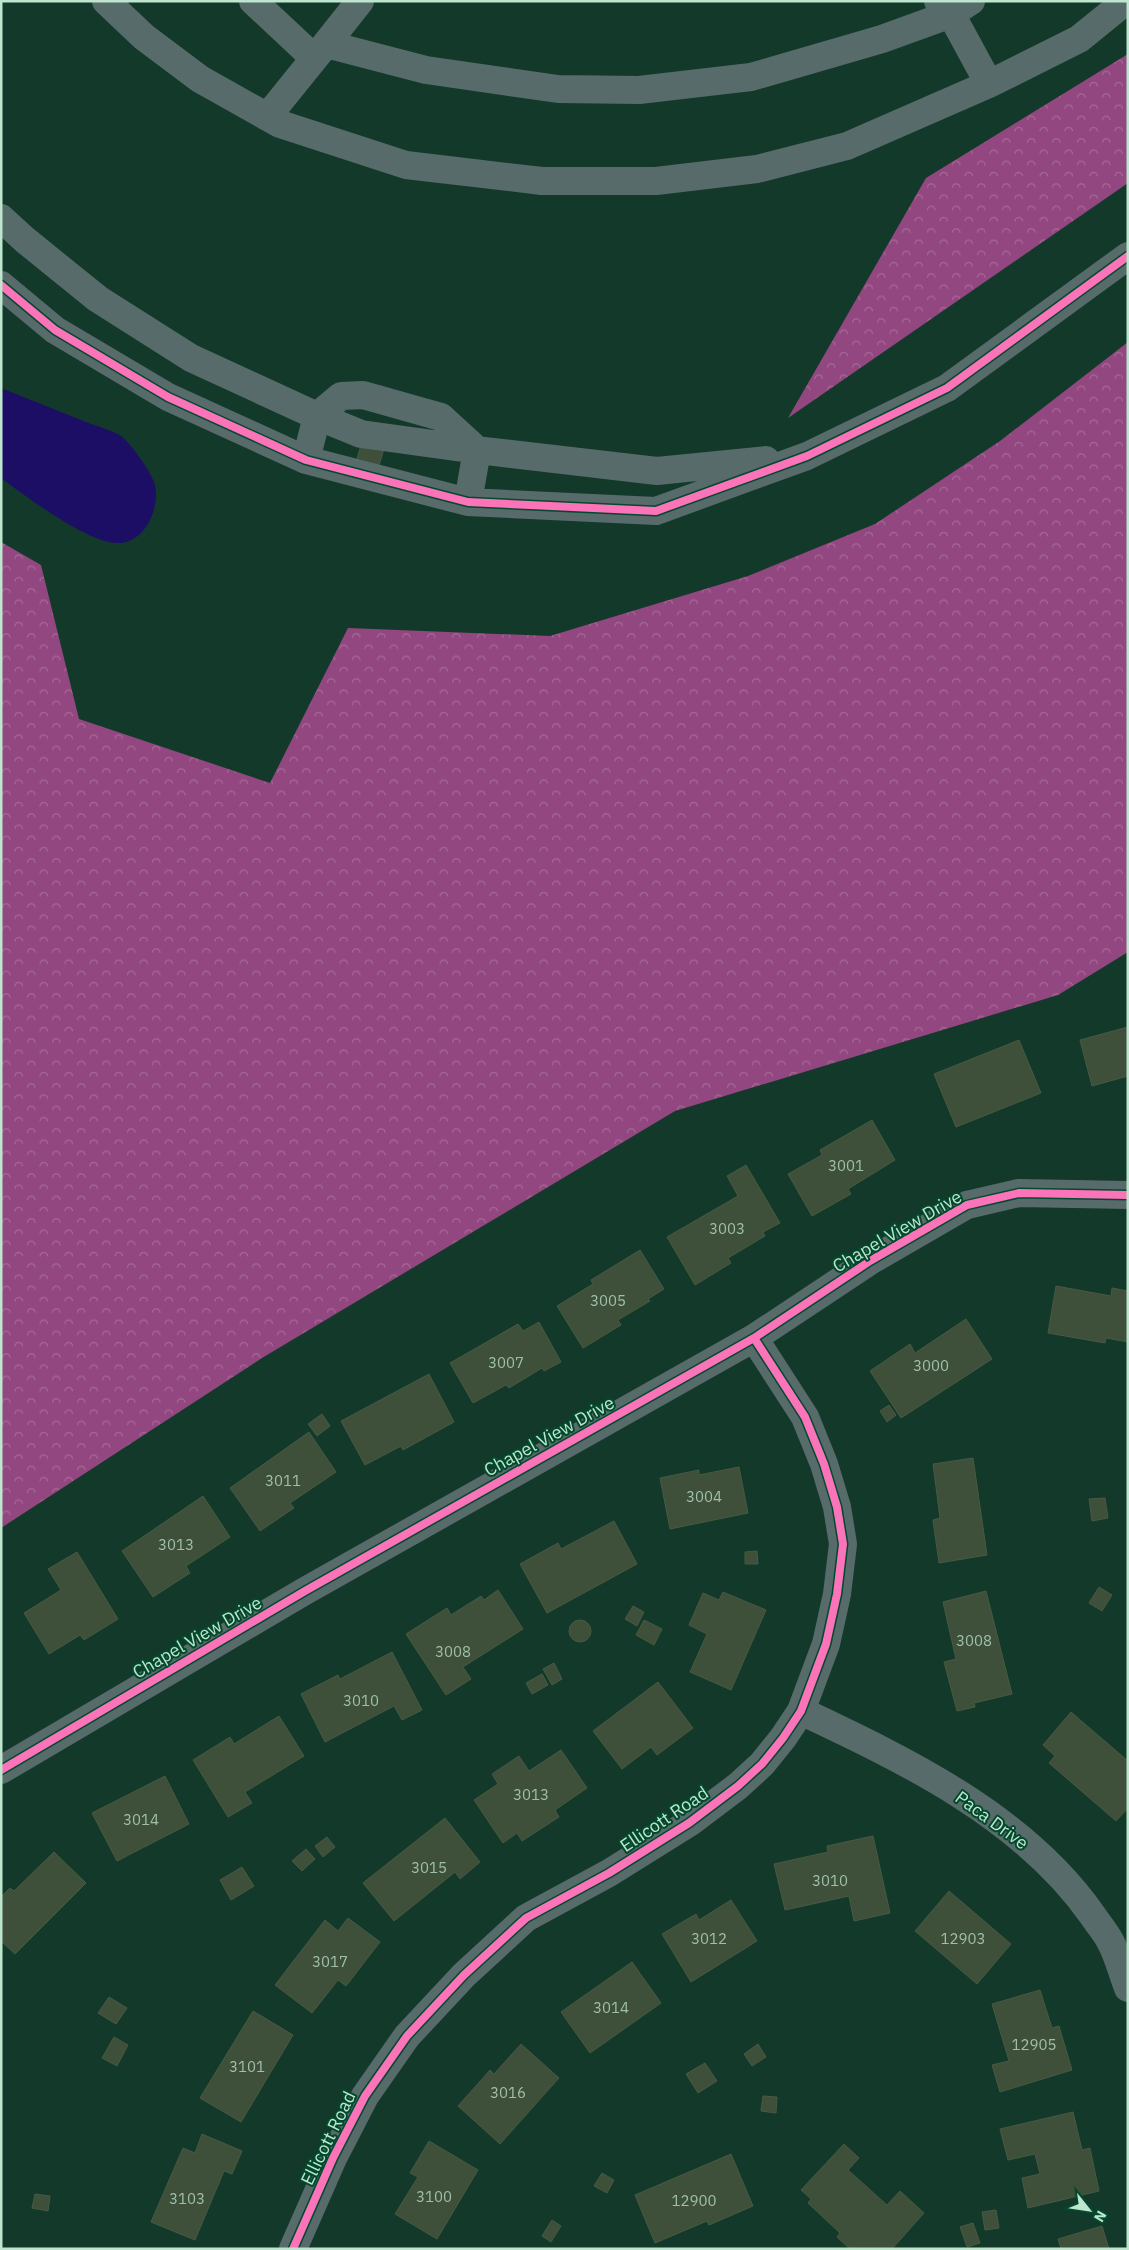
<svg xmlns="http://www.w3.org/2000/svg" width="1129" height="2250" font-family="'IBM Plex Sans',sans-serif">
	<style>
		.forest { fill: url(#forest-crowns) }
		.water { fill: #1d0e65 }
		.building { fill: #3e4f3a; stroke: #495a42 }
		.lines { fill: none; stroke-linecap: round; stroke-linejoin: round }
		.minor { stroke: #576b6a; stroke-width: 28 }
		.cycleway-casing { stroke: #03492d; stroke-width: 11 }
		.cycleway { stroke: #fb73b8; stroke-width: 8 }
		.labels { text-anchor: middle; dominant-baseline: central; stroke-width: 4; stroke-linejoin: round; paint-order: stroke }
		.number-label { font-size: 15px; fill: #9ec0a9 }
		.street-label { font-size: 18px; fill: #bee5ce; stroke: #03492d }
	</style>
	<defs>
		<pattern id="forest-crowns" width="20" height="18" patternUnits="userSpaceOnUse" patternTransform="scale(1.25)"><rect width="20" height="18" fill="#934780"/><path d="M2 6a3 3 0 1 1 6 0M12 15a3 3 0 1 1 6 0" fill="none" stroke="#a56a96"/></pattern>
	</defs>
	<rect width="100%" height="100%" fill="#13392a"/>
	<path class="forest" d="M1128,54v129l-340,235 138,-240z
		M1128,342v610l-70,43 -383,116 -413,247 -261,170v-986l40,23 38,154 191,64 78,-155 202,8 198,-60 127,-52 125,-83z"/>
	<path class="water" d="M1,388c28,11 57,23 85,34 10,4 25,8 35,14 11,9 28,33 33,46 8,24 -9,63 -38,61 -29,-1 -91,-47 -115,-65z"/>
	<path class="building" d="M362,442l22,7 -6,20 -22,-7z
		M1128,1027v49l-36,10 -12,-46z
		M1019,1040l22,53 -85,34 -22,-53z
		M872,1120l23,40 -47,29 3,5 -39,22 -24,-42 34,-19 -2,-5z
		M746,1165l34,58 -17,9 2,4 -37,22 3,5 -36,22 -28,-48 71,-41 -11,-20z
		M640,1250l24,39 -16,10 2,2 -32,19 3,5 -38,23 -26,-42 36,-22 -2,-4z
		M1056,1286l55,10 1,-8 16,3v51l-22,-4 -1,5 -57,-10z
		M966,1319l26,40 -91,59 -31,-47 40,-27 5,9z
		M539,1322l22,40 -17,9 -2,-3 -33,20 -3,-3 -33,18 -23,-40 68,-39 5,7z
		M429,1374l25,48 -51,28 -2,-4 -36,19 -24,-44z
		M889,1405l7,10 -9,7 -7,-11z
		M322,1414l8,12 -13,10 -9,-12z
		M309,1432l27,40 -46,31 4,5 -34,23 -30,-43z
		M973,1458l14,97 -48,8 -6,-43 7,-2 -7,-54z
		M739,1467l9,46 -78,16 -10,-51 39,-8v5z
		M203,1496l27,41 -44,29 4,7 -37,24 -31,-46z
		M1105,1498l3,20 -16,3 -3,-22z
		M614,1521l23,43 -90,49 -27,-49 38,-21 3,6z
		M757,1551l1,13h-13v-12z
		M77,1552l41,67 -34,21 -4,-5 -31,19 -25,-41 37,-23 -13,-21z
		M1099,1587l13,8 -10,16 -13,-8z
		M498,1590l25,39 -60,38 8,12 -25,16 -40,-61 41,-26 4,7 30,-19 3,4z
		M986,1591l26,103 -38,9 1,4 -18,4 -13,-49 12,-3 -13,-57z
		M723,1592l43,18 -35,80 -41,-18 17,-38 -18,-9 14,-32 16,7z
		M633,1606l11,6 -7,14 -12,-7z
		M644,1620l18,9 -8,16 -18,-10z
		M569 1631a11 11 0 1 1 22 0a11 11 0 1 1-22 0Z
		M392,1652l30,58 -20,10 -8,-14 -69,36 -24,-48 37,-19 2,4z
		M554,1663l8,16 -10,6 -9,-16z
		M542,1674l6,11 -16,9 -6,-11z
		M658,1682l35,46 -36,27 -6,-8 -29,22 -29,-38z
		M1071,1712l57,49v47l-12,13 -67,-58 6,-7 -12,-11z
		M279,1716l25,40 -59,36 7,11 -24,14 -35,-57 37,-23 4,7z
		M561,1750l26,38 -32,22 4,7 -37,24 -5,-8 -14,10 -29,-43 24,-16 -6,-10 27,-18 10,15z
		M165,1776l24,48 -72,37 -25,-48z
		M445,1818l35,44 -20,17 -5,-7 -61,49 -31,-38z
		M873,1836l17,77 -36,8 -5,-25 -64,14 -11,-46 54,-12 -1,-6z
		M327,1837l8,10 -12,10 -8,-11z
		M306,1849l9,10 -13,12 -10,-10z
		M54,1852l32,31 -71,71 -14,-13v-44l9,-9 4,3z
		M242,1867l12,19 -23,14 -11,-20z
		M949,1891l62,53 -34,40 -62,-53z
		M731,1900l26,41 -66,41 -29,-48 34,-20 3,6z
		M348,1918l32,24 -34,44 -8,-6 -26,33 -37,-28 50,-65 13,11z
		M632,1962l29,41 -71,50 -29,-41z
		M1040,1990l12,38 7,-2 13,44 -72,22 -8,-27 17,-4 -17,-57z
		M109,1997l18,11 -11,16 -18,-11z
		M253,2011l40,24 -52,87 -41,-24z
		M114,2037l14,8 -11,21 -15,-8z
		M521,2044l38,34 -59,66 -42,-38 32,-36 4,4z
		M758,2044l8,13 -14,9 -8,-12z
		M705,2063l12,18 -19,12 -12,-19z
		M763,2096l14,1 -1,16 -15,-2z
		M1073,2112l9,38 8,-2 9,43 -71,17 -6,-30 18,-4 -5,-20 -27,6 -8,-31z
		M202,2134l40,17 -10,23 -8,-3 -29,69 -44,-18 32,-74 12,5z
		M429,2141l49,29 -41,69 -42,-25 23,-37 -8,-4z
		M844,2144l15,14 -11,12 39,35 13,-14 24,22 -32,36h-42l-13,-12 3,-4 -32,-30 3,-4 -10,-9z
		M731,2154l22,52 -44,19 -2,-4 -52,22 -20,-48z
		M602,2173l12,7 -7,13 -13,-7z
		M35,2194l15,2 -2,15 -16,-3z
		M996,2210l3,18 -14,2 -3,-18z
		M552,2220l9,6 -10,16 -9,-6z
		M973,2223l7,20 -13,4 -7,-20z
		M1102,2226l7,23h-48l-3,-10z"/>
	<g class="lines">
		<path class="minor" d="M106,1l38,36 56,42 80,45 126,41 136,16h114l101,-12 90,-23 142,-62 90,-45 47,-38
			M253,1l61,57
			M938,1l13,13 38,70
			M326,44l34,-43
			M267,117l59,-73 100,26 132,19 81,1 112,-13 131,-38 69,-25 20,-13
			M1,218l24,22 73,59 93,59 126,58 44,18 116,16 180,21 109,-11
			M1,285l54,45 113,67 138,63 162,42 188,9 151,-55 140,-68 181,-132
			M306,460l11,-44 24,-20 22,-1 78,22 36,33
			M468,502l9,-52
			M801,1711c106,50 223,106 292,205 6,9 13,17 17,25 8,14 12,32 18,47
			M1,1770l304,-179 449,-253 116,-77 97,-56 52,-12 109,2
			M293,2249l40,-91 32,-62 42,-60 57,-61 62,-57 83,-45 80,-50 49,-37 24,-22 21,-26 18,-27 25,-67 11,-50 6,-50 -6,-37 -13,-43 -19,-47 -51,-79"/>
		<g class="cycleway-casing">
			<path id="cycleway" d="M1,285l54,45 113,67 138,63 162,42 188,9 151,-55 140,-68 181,-132
				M1,1770l304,-179 449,-253 116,-77 97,-56 52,-12 109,2
				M293,2249l40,-91 32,-62 42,-60 57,-61 62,-57 83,-45 80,-50 49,-37 24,-22 21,-26 18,-27 25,-67 11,-50 6,-50 -6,-37 -13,-43 -19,-47 -51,-79"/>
		</g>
		<use href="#cycleway" class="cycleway"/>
	</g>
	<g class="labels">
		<g class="number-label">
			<text x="846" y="1165">3001</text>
			<text x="727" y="1228">3003</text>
			<text x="608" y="1300">3005</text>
			<text x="506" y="1362">3007</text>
			<text x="931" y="1365">3000</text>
			<text x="283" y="1480">3011</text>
			<text x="704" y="1496">3004</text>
			<text x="176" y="1544">3013</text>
			<text x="974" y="1640">3008</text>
			<text x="453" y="1651">3008</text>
			<text x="361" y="1700">3010</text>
			<text x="531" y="1794">3013</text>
			<text x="141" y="1819">3014</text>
			<text x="429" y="1867">3015</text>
			<text x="830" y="1880">3010</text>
			<text x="709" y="1938">3012</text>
			<text x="963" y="1938">12903</text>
			<text x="330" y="1961">3017</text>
			<text x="611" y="2007">3014</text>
			<text x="1034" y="2044">12905</text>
			<text x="247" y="2066">3101</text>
			<text x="508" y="2092">3016</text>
			<text x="434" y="2196">3100</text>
			<text x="187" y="2198">3103</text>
			<text x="694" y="2200">12900</text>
		</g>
		<g class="street-label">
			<text transform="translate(897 1231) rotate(-30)">Chapel View Drive</text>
			<text transform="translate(549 1436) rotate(-29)">Chapel View Drive</text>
			<text transform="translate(197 1637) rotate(-30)">Chapel View Drive</text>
			<text transform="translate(664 1819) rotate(-34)">Ellicott Road</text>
			<text transform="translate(992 1820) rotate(36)">Paca Drive</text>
			<text transform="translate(328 2138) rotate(-64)">Ellicott Road</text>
		</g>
	</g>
	<rect width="1129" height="2250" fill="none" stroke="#bee5ce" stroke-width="5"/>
	<g transform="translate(1089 2210) rotate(120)" stroke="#03492d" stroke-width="4" paint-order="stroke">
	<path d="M0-4L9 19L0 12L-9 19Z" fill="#bee5ce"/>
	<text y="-8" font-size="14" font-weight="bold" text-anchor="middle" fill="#bee5ce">N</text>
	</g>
</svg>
